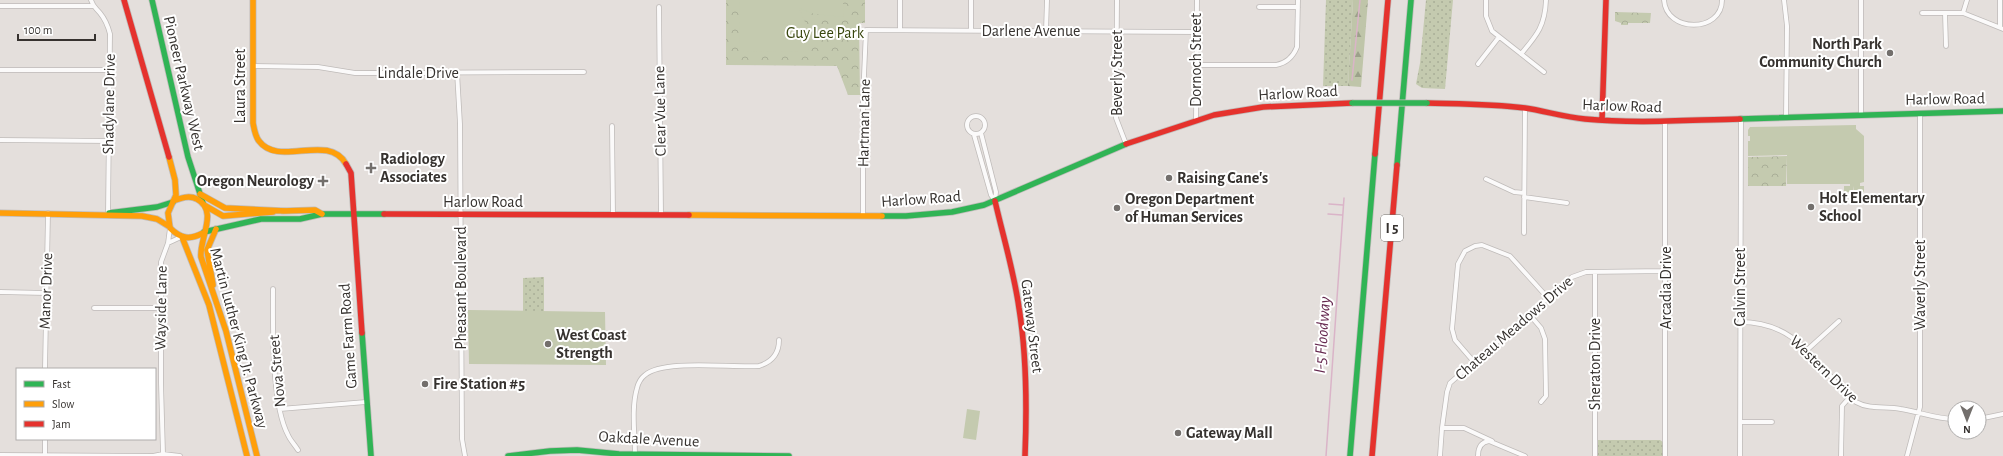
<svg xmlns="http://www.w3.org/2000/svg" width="2003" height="456" font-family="'Alegreya Sans',sans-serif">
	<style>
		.grass { fill: url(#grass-dots) }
		.forest { fill: url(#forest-firs) }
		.park { fill: url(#park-crowns) }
		.garden { fill: #c4caaf }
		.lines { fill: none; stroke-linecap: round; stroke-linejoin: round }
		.stream { stroke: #dab4c8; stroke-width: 1.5 }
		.street-casing { stroke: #bfbbb9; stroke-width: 5.5 }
		.fast-casing { stroke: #bfbbb9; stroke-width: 7 }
		.slow-casing { stroke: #bfbbb9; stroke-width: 7 }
		.jam-casing { stroke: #bfbbb9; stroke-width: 7 }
		.street { stroke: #fbfafa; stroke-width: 4 }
		.fast { stroke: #30b455; stroke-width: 5.5 }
		.slow { stroke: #ff9f0a; stroke-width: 5.5 }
		.jam { stroke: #e5322d; stroke-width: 5.5 }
		.fast-bridge-casing { stroke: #bfbbb9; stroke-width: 7; stroke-linecap: butt }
		.fast-bridge { stroke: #30b455; stroke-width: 5.5 }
		.poi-dot { fill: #736f6c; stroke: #fff; stroke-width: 1.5 }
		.labels { text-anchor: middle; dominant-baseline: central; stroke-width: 4; stroke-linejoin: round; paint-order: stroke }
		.shield { fill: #fff; stroke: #72706d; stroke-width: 1 }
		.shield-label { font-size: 15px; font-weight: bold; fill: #36322f }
		.street-label { font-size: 16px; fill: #36322f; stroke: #fff }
		.park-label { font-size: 16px; fill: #38460d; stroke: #fff }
		.poi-label { font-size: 16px; font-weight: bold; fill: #36322f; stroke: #fff; text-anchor: start }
		.water-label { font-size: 17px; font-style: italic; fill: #65284f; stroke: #fff }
	</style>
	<defs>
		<pattern id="grass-dots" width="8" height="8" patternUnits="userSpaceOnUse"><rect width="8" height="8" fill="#c4caaf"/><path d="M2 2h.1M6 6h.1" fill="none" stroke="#a9ae97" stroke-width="1.8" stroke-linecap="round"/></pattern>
		<pattern id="forest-firs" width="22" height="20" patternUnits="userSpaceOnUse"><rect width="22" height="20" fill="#bfc5a9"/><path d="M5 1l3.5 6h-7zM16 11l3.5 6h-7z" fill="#9ca18a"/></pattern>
		<pattern id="park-crowns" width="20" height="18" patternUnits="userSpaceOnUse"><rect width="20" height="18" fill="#c4caaf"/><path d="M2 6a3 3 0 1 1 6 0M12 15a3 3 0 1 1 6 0" fill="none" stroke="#a9ae97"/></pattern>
	</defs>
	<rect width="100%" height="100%" fill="#e4dfdc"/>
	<path class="grass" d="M1326,0h27l-5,86h-25z
		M1426,0h27l-8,89 -23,-1 -6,-4 4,-21z
		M544,277v34h-21v-33z
		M1598,440h62l3,2v14h-65z"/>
	<path class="forest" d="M1353,0h15l-7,87 -13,-1z"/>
	<path class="park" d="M726,0h139v23h-6l1,72h-12l-11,-29 -111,-1z
		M1615,12l36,1 -1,10h-22v2h-7v-2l-6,-2z
		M1787,156l-1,30h-38v-29z"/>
	<path class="garden" d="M739,0h104l1,17 -30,-3 -15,-6 9,21 1,22 -69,1z
		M1856,125v4l8,7v46l-4,1v3h4v6h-10v-6l-1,6h-9v-6h6v-2h-63v-29l-39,1v-15h2v-5h-2v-6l2,-3z
		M468,310l137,2 1,53 -137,-1z
		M967,409l13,2 -4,29 -13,-2z"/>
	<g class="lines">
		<path class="stream" d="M1352,80l8,-80
			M1329,204l14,1
			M1328,214l14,1
			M1326,456l18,-258"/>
		<g class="street-casing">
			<path id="street" d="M91,0c2,7 5,8 9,13 5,6 8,13 10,21l-2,180
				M1117,0l-1,118 10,26
				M1486,0v16l6,15 52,41
				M1664,0c2,33 58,33 58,0
				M1784,0l3,26 -1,91
				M0,6h93
				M659,7l2,208
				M1259,7h39
				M1922,13h41l40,16
				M1945,13l1,33
				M1963,13l4,-13
				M2000,27v-27
				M900,30v-30
				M971,30v-30
				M1046,31l1,-31
				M1521,54c16,-19 24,-28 25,-54
				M1478,64l21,-27
				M1196,65h80c11,-2 17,-8 21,-18l1,-47
				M253,66l65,1 37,6 229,-1
				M0,70h109
				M457,72l3,52 2,315 3,17
				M1861,114v-114
				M967 125a9 9 0 1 1 18 0a9 9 0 1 1-18 0Z
				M1196,121l1,-121
				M612,126l1,89
				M981,133l15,59 -1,9
				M974,135l17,60 4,6
				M0,140l109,1
				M1486,179l28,13 10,1
				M1524,197l43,6
				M863,215v-117l3,-68 330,2
				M1524,233l1,-125
				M168,243l13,-6
				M1595,272v184
				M273,289c0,37 -2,114 15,146 2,5 7,10 10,15
				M0,292l46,1
				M94,308h66
				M1529,314l12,14 4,11 1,57 -5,6
				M1740,322c46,0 65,25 93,57 7,8 13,18 23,23 14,8 30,4 45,7 19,3 35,10 54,10
				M1807,350l32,-29
				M1474,362l-19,-22 -3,-11 6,-65 7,-13 10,-5 7,-1 28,11 37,41
				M45,369l3,-156
				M280,409l86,-7
				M1979,419l24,-5
				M1740,422h32
				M1442,428l5,-36 3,-9 122,-106 14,-5 80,-1
				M163,454l-2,-71v-121l7,-19 2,-15
				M0,455l153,1 10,-2 17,2
				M45,456v-17
				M635,456c0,-22 -4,-47 2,-68 1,-4 4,-10 8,-13 19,-16 87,-7 114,-9 13,-4 20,-12 20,-26
				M1440,456l2,-28h22l28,13
				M1478,456c0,-8 3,-14 11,-15l36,15
				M1665,456v-335
				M1740,456l1,-338
				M1841,456l1,-50 7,-8
				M1907,456l13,-49v-294"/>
		</g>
		<g class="fast-casing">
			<path id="fast" d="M152,0l36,157 15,46
				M1740,119l263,-8
				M1397,165l14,-165
				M109,213l48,-6 16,-5
				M882,216h24l46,-4 32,-7 142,-61
				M204,232l57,-13h39l22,-5h62
				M362,333l9,123
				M508,456l42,-5 27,-1 42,4 170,2
				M1350,456l25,-302"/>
		</g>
		<g class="slow-casing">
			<path id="slow" d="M253,0v123c1,5 2,13 6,18 20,27 69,-9 87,23
				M169,157l6,23 1,15 -8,18 2,15c11,11 20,12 33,5
				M200,194l25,14 61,3
				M173,201c8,-3 16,-6 24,-2 22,12 2,40 4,58l25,74 31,125
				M204,205l19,11 50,-4
				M282,211l33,-1 7,4
				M0,213l142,3 15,3 13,8
				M689,215l193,1
				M182,237l27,68 38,151
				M213,285l-6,-35 9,-21"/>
		</g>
		<g class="jam-casing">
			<path id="jam" d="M124,0l45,157
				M1427,103c33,1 65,1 98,5 20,3 39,9 60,11 51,5 104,1 155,0
				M1602,120l4,-120
				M1126,144l88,-29 49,-8 89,-4
				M1375,154l13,-154
				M346,164l5,9 11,160
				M995,201c8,35 19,71 24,107 8,49 8,98 6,148
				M384,214l305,1
				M1372,456l25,-291"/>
		</g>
		<use href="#street" class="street"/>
		<use href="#fast" class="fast"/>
		<use href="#slow" class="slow"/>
		<use href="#jam" class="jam"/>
		<g class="fast-bridge-casing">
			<path id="fast-bridge" d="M1352,103h75"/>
		</g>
		<use href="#fast-bridge" class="fast-bridge"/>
	</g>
	<g class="poi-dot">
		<circle cx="1890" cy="53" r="4"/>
		<path d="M369 162h4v4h4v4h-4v4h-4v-4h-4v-4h4z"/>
		<circle cx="1169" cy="178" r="4"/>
		<path d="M321 175h4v4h4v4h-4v4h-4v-4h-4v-4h4z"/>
		<circle cx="1811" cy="207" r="4"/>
		<circle cx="1117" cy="208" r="4"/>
		<circle cx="548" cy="344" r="4"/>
		<circle cx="425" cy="384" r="4"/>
		<circle cx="1178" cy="433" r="4"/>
	</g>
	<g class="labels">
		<rect class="shield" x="1381" y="215" width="22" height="26" rx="3"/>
		<g class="shield-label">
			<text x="1392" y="228">I 5</text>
		</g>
		<g class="street-label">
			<text x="1031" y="31">Darlene Avenue</text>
			<text transform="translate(1196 60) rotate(-90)">Dornoch Street</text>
			<text x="418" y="73">Lindale Drive</text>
			<text transform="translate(1117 73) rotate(-90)">Beverly Street</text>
			<text transform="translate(184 83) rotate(77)">Pioneer Parkway West</text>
			<text transform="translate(240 86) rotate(-90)">Laura Street</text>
			<text transform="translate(1298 93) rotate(-3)">Harlow Road</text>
			<text transform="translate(1945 99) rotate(-1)">Harlow Road</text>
			<text transform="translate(109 104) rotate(-89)">Shadylane Drive</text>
			<text transform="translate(1622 106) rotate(2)">Harlow Road</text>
			<text transform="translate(660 111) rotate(-91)">Clear Vue Lane</text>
			<text transform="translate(864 123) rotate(-89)">Hartman Lane</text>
			<text transform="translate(921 199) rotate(-4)">Harlow Road</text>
			<text x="483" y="202">Harlow Road</text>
			<text transform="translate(1920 285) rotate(-90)">Waverly Street</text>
			<text transform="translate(1740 287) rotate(-90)">Calvin Street</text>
			<text transform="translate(461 288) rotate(-90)">Pheasant Boulevard</text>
			<text transform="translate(1666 288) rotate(-90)">Arcadia Drive</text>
			<text transform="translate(46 291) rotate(-88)">Manor Drive</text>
			<text transform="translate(161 308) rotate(-89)">Wayside Lane</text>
			<text transform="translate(1032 326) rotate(83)">Gateway Street</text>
			<text transform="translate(1514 328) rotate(-41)">Chateau Meadows Drive</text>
			<text transform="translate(348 336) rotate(-94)">Game Farm Road</text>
			<text transform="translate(239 338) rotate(75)">Martin Luther King Jr. Parkway</text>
			<text transform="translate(1595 364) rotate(-90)">Sheraton Drive</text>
			<text transform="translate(1824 369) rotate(44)">Western Drive</text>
			<text transform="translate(277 371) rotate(-95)">Nova Street</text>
			<text transform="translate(649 439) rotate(3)">Oakdale Avenue</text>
		</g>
		<g class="park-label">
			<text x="825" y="33">Guy Lee Park</text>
		</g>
		<g class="poi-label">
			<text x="1882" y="44" text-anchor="end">North Park<tspan x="1882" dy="18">Community Church</tspan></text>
			<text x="380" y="159">Radiology<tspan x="380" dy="18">Associates</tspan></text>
			<text x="1177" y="178">Raising Cane's</text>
			<text x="314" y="181" text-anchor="end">Oregon Neurology</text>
			<text x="1819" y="198">Holt Elementary<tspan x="1819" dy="18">School</tspan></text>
			<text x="1125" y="199">Oregon Department<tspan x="1125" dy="18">of Human Services</tspan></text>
			<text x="556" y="335">West Coast<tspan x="556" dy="18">Strength</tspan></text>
			<text x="433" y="384">Fire Station #5</text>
			<text x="1186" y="433">Gateway Mall</text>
		</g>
		<g class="water-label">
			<text transform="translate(1322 335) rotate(-86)">I-5 Floodway</text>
		</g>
	</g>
	<rect x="16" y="368" width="140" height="72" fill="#ffffff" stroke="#afadac"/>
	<rect x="24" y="381" width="20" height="6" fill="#30b455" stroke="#afadac"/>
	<text x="52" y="388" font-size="12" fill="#36322f">Fast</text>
	<rect x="24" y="401" width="20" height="6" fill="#ff9f0a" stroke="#afadac"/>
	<text x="52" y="408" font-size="12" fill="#36322f">Slow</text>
	<rect x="24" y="421" width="20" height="6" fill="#e5322d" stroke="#afadac"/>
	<text x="52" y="428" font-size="12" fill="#36322f">Jam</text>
	<g transform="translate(1967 420) rotate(180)"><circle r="19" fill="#ffffff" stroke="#afadac"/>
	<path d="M0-3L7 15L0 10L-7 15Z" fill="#736f6c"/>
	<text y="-6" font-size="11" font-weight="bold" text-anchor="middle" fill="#36322f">N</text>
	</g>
	<path d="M18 34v6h77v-6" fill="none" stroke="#36322f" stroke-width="2"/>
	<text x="24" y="34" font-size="12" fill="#36322f" stroke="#ffffff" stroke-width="3" paint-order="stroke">100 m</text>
</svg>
